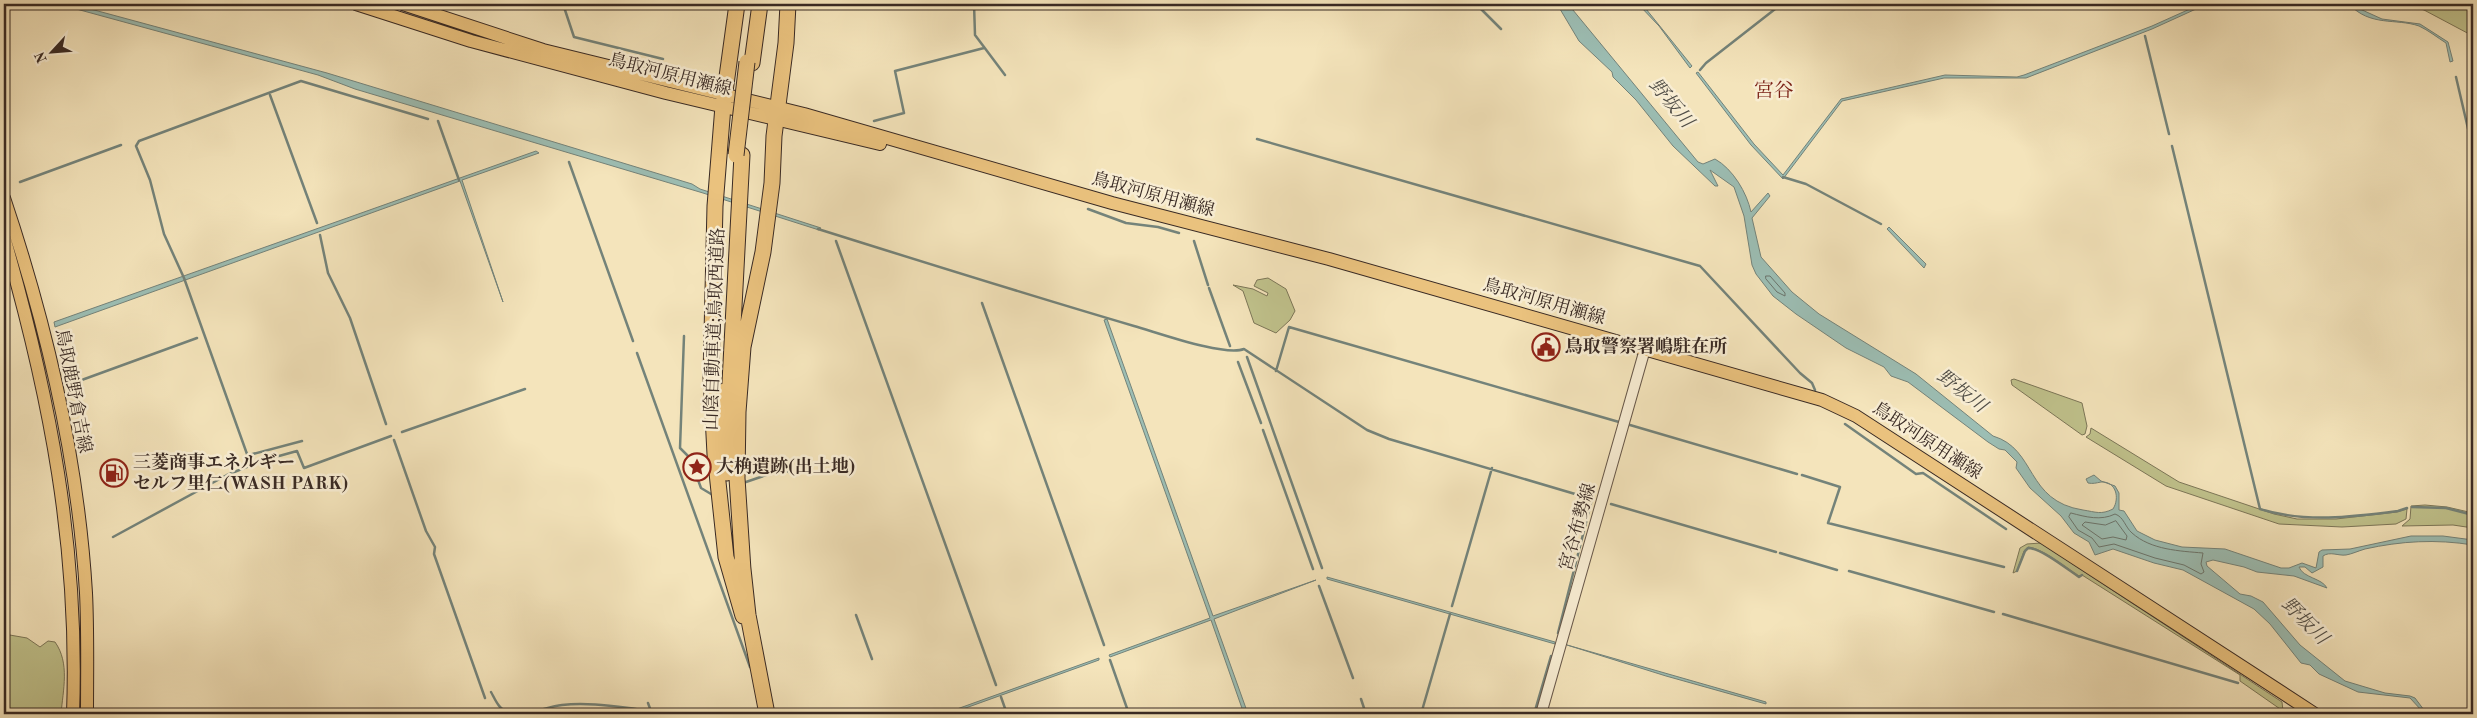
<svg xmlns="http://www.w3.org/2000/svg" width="2477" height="718" font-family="'Old Standard TT','Noto Serif JP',serif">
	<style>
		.green { fill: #c0c28c; stroke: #7c7658 }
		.water { fill: #9cbeb4; stroke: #74837a }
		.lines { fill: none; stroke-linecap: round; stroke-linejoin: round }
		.shore { stroke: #6a746c; stroke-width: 1 }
		.stream { stroke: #74837a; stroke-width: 2.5 }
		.minor-casing { stroke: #68584a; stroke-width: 12 }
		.major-casing { stroke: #392a24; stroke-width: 14 }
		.highway-casing { stroke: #392a24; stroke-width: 17 }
		.minor { stroke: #f8edd3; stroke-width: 10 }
		.major { stroke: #eac27e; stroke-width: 12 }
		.highway { stroke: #eac27e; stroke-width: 15 }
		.highway-bridge-casing { stroke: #392a24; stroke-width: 17; stroke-linecap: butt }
		.highway-bridge { stroke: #eac27e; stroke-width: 15 }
		.labels { text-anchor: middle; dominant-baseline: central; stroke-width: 5; stroke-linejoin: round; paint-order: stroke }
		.street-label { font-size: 18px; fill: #392a24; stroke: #f8edd3 }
		.poi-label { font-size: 18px; font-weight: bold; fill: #392a24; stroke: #f8edd3; text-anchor: start }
		.water-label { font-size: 19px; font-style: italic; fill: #524f48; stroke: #f8edd3 }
		.quarter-label { font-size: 20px; fill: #7a1f14; stroke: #f8edd3 }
	</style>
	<rect width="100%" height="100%" fill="#f4e4bb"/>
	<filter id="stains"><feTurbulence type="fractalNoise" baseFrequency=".004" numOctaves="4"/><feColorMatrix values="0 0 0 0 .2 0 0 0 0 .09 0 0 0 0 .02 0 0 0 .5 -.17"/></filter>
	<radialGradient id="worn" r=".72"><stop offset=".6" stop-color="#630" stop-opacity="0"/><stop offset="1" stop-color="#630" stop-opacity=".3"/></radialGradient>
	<path class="green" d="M2404,4h69v32l-49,-26z
		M1268,278l18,11 9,22 -5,9 -14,13 -22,-10 -11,-32 -10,-6 20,4 14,7 1,-3 -14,-7 3,-6z
		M2014,379l68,24 5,23 -2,8 -3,1 -70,-50 -1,-5z
		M2091,428l88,54 95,32 23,5h39l61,-7 10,-3 -1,10 -10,5 -54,3 -63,-3 -113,-38 -80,-49 4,-3z
		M2425,505l22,2 26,6v15l-20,-3 -51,1 8,-7 1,-13z
		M2041,543l241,159 1,9 -43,-30v-6l-158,-100 -3,1c-13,-8 -37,-28 -51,-29l-4,4 -7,20 -4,2 7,-25 7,-4z
		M4,634l23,4 13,9 8,-6 7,1c15,21 8,48 6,72h-57z"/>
	<path class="water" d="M58,4h14l255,69 365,111 8,5 121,39 -2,2 -116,-37 -348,-104 -37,-14z
		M1557,4h11l130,158 5,2 12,-5c18,10 32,34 36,53l17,-19 2,3 -18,22 9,39 31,35 27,22 97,60 77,62c44,13 32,65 90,74 13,2 18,5 30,-1 7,-11 3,-28 -12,-27 -5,1 -8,2 -13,1l-2,-4 8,-4 7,6 14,5 4,7v17l5,1 13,20 18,9 27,7 43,2 56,19h8l13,-5 14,5 3,-16 3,-2 28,-1 61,-13h32l30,4v5c-37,-6 -72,-4 -108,4 -7,2 -13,5 -19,6 -8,1 -16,-4 -23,1v11l-11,6 -7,-6h-6c4,11 23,11 28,21l-33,-12 -37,-4 -13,-5 -31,-7 -7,2 1,4 33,28 11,2 12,6 37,43 45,36 40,12 25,3 5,2 12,16h-8l3,-3 -12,-13 -52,-6 -39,-18 -9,-9 -9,-2 -31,-39 -16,-15 -71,-39 -29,-7 -41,-14 -18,6 -6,-13 -15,-9 -13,-17 -31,-28 -14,-20 1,-6 -12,-12 -6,-1 -11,-7 -80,-60 -17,-6 -7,-9 -38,-19 -50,-34 -23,-18 -17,-22 -4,-9 -8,-49 -10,-29 -24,-17 8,16h-3l-42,-40 -37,-46 -23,-23 -1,-5 -33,-31z
		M1638,4h4l50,62 -2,2 -31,-42z
		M2201,4h6l-55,25 -126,49h-82l-102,23 -59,78 -32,-34 -55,-72 2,-1 56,72 29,31 58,-76 104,-24 72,2 7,-2 128,-49z
		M2349,4l33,15 38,5 28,18 5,19 -3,1 -4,-19c-8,-5 -18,-13 -27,-17 -23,-8 -49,1 -70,-22z
		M536,151l3,2 -77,27 41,122 -43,-121 -405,146 -1,-5z
		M1889,227l37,37 -2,4 -37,-39z
		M1107,319l106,297 103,-36 -102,39 34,95h-4l-33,-94 -101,37 -1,-2 101,-37 -106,-298z
		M1327,577l228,65v2l-228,-65z
		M1567,645l199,57v2l-100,-28z
		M1099,658v2l-150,54h-6z"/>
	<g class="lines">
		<path class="shore" d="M1766,276h4l15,17v3l-8,-4 -11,-13z
			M2071,513c15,4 30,8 44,1 9,3 10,13 17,19 19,17 48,18 71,20l-2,11 3,8 -3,2 -17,-9 -29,-7 -41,-14 -15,3 -7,-9 -14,-8 -9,-13z
			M2116,521l11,15 -1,4 -13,-3 -11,2 -20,-14 3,-3 20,3z"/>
		<path class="stream" d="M563,4l11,33 89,22
			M974,4l1,31 30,40
			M1476,4l25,25
			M2145,36l24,98
			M1700,70l6,-7 73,-57
			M2456,77l17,73
			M270,95l47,128
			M438,121l21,59
			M874,121l30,-8 -9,-42 89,-23
			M1257,139l443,127 100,107 12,10 3,7
			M2172,146l88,363c45,14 92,8 138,2l9,-3
			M569,162l64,179
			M1783,177l23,7 75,40
			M20,182l101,-37
			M1088,209l38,14 32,4 21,6
			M818,229c105,33 210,66 316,97 22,6 91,31 110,23l123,81 22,9 203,60 -34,134
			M320,235l8,38 22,45 36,106
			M836,241l160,444
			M1194,241l14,44
			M1209,288l21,58
			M982,303l122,342
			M684,336l-4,112 10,10 11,30 10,6 3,-1
			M637,353l113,314
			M1247,357l75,211
			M1238,362l23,61
			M1276,371l13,-44 330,95
			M68,385l129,-47
			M1845,424l71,50 7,-1 83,56
			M1630,425l167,49
			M1263,430l50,139
			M402,432l123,-43
			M394,440l32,91 9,16 -1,7 51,144
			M302,441l-53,14 -2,-1 -63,-176 -20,-44 -14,-54 -14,-34 3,-5 162,-60 127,38
			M261,461l36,-10 7,17 87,-32
			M1802,475l38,12 -12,36 176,44
			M743,483l41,-14 11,7
			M1611,504l165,48
			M2412,507l34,1 27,7
			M113,537l114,-62 22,-9
			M1780,553l57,17
			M1849,571l145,41
			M2017,571l8,-20 3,-3c13,0 39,21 51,29l3,-2
			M1319,586l34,92
			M1452,606l40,-138
			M2003,614l235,69
			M856,615l16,44
			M1110,660l19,54
			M491,692c4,7 8,18 17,20 17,5 37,-5 54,-7 24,-3 50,1 74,4
			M1001,697l6,17
			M1361,699l5,15
			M648,703l4,11
			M1421,714l29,-100
			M1534,714l17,-58"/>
		<g class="minor-casing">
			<path id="minor" d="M1541,714l104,-365"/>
		</g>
		<g class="major-casing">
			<path id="major" d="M356,4l115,37 195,52 214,51
				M403,4l140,46 261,64 308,89 217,56 493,141 34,16 459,298
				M4,198c43,128 74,261 82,395 2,41 1,81 1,121
				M4,237c46,160 75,310 69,477"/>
		</g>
		<g class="highway-casing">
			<path id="highway" d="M737,4l-14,102 -8,100 -4,171 4,77 11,103 17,59
				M752,63l8,-59
				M724,391l3,82
				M729,401l13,-246
				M742,560l6,55 19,99
				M743,570l-6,-92 1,-66 5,-65 20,-95 9,-69 2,-47 12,-93 2,-39"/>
		</g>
		<use href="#minor" class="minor"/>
		<use href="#major" class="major"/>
		<use href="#highway" class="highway"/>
		<g class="highway-bridge-casing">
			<path id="highway-bridge" d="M736,155l11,-93"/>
		</g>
		<use href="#highway-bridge" class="highway-bridge"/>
	</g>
	<defs>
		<g id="civic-ring" transform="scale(1.4375)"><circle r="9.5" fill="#f8edd3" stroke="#8f2418" stroke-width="1.5"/><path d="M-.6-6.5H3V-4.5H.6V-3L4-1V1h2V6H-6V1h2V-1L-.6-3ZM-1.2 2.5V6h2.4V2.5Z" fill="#8f2418"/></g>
		<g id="sight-ring" transform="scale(1.4375)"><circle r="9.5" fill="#f8edd3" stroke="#8f2418" stroke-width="1.5"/><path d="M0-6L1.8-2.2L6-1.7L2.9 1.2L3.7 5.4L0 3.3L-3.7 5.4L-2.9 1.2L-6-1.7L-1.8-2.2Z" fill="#8f2418"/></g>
		<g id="fuel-ring" transform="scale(1.4375)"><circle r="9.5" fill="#f8edd3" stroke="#8f2418" stroke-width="1.5"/><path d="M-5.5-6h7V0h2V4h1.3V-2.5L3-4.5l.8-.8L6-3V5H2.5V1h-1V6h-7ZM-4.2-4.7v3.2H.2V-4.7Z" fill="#8f2418"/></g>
	</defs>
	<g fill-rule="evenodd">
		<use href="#civic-ring" x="1546" y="347"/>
		<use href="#sight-ring" x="697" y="467"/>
		<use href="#fuel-ring" x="114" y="473"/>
	</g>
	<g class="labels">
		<g class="street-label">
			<text transform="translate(670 75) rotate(14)">鳥取河原用瀬線</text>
			<text transform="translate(1153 195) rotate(15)">鳥取河原用瀬線</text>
			<text transform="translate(1544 302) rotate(16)">鳥取河原用瀬線</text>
			<text transform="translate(715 329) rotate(-88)">山陰自動車道;鳥取西道路</text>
			<text transform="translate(73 391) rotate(79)">鳥取鹿野倉吉線</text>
			<text transform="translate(1927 441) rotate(33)">鳥取河原用瀬線</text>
			<text transform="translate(1578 527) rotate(-74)">宮谷布勢線</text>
		</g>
		<g class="poi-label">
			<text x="1565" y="347">鳥取警察署嶋駐在所</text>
			<text x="133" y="463">三菱商事エネルギー<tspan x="133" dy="21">セルフ里仁(WASH PARK)</tspan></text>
			<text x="716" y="467">大桷遺跡(出土地)</text>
		</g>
		<g class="water-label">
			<text transform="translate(1670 104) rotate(50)">野坂川</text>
			<text transform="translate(1961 392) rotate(38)">野坂川</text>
			<text transform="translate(2304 622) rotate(45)">野坂川</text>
		</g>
		<g class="quarter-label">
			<text x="1774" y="92">宮谷</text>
		</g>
	</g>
	<rect width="2477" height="718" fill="none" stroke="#f4e4bb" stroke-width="20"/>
	<rect x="5" y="5" width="2467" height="708" fill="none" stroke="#392a24" stroke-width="2.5"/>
	<rect x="10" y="10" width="2457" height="698" fill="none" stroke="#392a24"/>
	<g transform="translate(52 52) rotate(244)" stroke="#f8edd3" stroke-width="4" paint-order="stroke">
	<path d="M0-4L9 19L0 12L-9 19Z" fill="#392a24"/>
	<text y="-8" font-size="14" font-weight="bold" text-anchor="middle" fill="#392a24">N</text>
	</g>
	<rect width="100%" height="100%" filter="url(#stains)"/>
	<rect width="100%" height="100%" fill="url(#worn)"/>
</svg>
